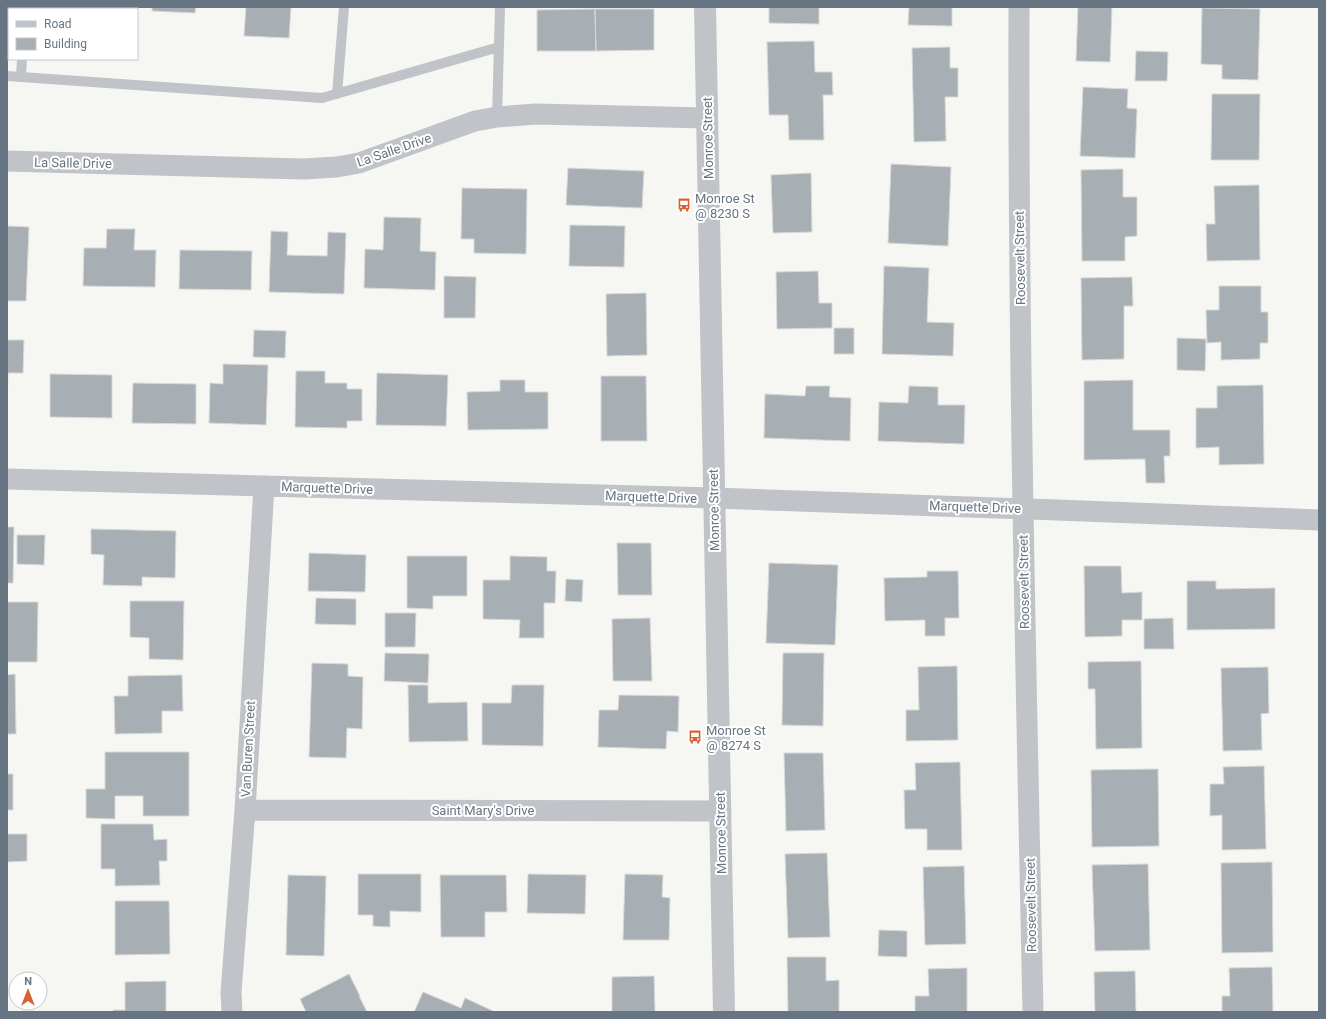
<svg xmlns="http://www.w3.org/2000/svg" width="1326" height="1019" font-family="Roboto,sans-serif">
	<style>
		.building { fill: #a7aeb4; stroke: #d8d8d6 }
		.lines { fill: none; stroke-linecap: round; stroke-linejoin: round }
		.service { stroke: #c0c3c7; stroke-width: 10 }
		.minor { stroke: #c0c3c7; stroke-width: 21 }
		.tertiary { stroke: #c0c3c7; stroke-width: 22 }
		.labels { text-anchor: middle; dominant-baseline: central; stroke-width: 4; stroke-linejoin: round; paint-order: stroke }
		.street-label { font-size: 13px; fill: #677582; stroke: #fff }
		.poi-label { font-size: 13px; fill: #677582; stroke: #fff; text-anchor: start }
	</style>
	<rect width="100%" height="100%" fill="#f6f6f3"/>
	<path class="building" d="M152,7h44l-1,6 -43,-2z
		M246,7h45l-2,31 -45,-2z
		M769,7h50v17l-50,-1z
		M909,7h43v19l-44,-1z
		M1078,7h34l-2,55 -34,-1z
		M1202,8l58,1 -2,71 -36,-1v-14l-21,-1z
		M595,9l1,42h-59v-41z
		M595,9h59v41l-58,1z
		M814,41l1,31h17l1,23h-10l1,45h-35l-1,-25h-19l-2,-73z
		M950,47v21h8v29h-13l1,44 -32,1 -2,-94z
		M1136,51l32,1 -1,29h-32z
		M1083,87l45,2 -1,19 10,1 -2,49 -55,-2z
		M1212,94h48l-1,66h-48z
		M891,164l60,3 -3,79 -60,-3z
		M568,168l76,3 -2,37 -76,-3z
		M1123,169v28h14v39l-12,1v24h-43l-1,-91z
		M811,173l1,59 -39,1 -2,-58z
		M1259,185l1,75 -53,1 -1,-37h9l-1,-38z
		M462,188l65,1 -1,65 -52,-1v-14h-13z
		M384,217l37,1 -1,33 16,1 -1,38 -71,-2 1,-39 18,1z
		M570,225l55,1 -1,41 -55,-1z
		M7,226l22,1 -3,74h-19z
		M107,229h28l-1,21h22l-1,37 -72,-1 1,-38h22z
		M271,231l17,1 -1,23 40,1 1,-24 18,1 -2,61 -75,-2z
		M180,250l72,1 -1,39 -72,-1z
		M884,266l45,2 -2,54 27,1 -1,33 -71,-2z
		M818,271l1,32h13v25l-55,1 -1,-57z
		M444,276l32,1 -1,41h-31z
		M1132,277l1,29h-9v53l-42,1 -1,-82z
		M1219,286h42v26h7v31h-8v16l-39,1v-18l-14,1 -1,-33h13z
		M646,293l1,62 -40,1 -1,-62z
		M834,328h20v26h-20z
		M254,330l32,1 -1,27 -32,-1z
		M1177,338l29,1 -1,32 -28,-1z
		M7,340h17l-1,33h-15l-1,36z
		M223,364l45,1 -2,60 -57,-2 1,-40 13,1z
		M296,371h29v12h22v6h15v32h-15v7l-52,-1z
		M377,373l71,2 -2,51 -70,-1z
		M50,374l62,1v43l-62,-1z
		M601,376h45l1,65h-46z
		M500,380h25v12h23v37l-80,1 -1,-38 33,-1z
		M1133,380v50h37v26h-6l1,27h-19l-1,-24 -61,1v-79z
		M133,383l63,1v40l-64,-1z
		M1263,385l1,79 -45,1v-18l-23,1v-40h21v-22z
		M806,386h24l-1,11 22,1 -1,43 -86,-3 1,-44 40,2z
		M909,386l29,1v18h27l-1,39 -86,-3 1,-39 29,1z
		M7,527h7l-1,56h-6z
		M91,529l85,2 -1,47 -33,-1v9l-39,-1 1,-30 -13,-1z
		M17,535h28l-1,30 -27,-1z
		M617,543h34l1,52h-34z
		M309,553l57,2 -1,37 -57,-1z
		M407,556h60v40h-34v13l-26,-1z
		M510,556l37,1v14h9l-1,32h-11v35h-25l1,-18 -37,-1v-39h27z
		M769,563l69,2 -3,80 -69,-2z
		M1084,566h37l1,27 20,-1v28h-20v16l-37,1z
		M927,571h31l1,47h-14v18h-20v-16l-40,1 -1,-43 43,-1z
		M566,579l17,1 -1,22 -17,-1z
		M1187,581h29v8l59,-1v41l-88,1z
		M316,598l40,1v26l-41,-1z
		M130,601h54l-1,59 -34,-1v-21l-19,-1z
		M7,602h31l-1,60h-30z
		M385,613h31l-1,34h-30z
		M650,618l2,63h-39l-1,-62z
		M1173,618l1,31h-30v-30z
		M385,653l44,1 -1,29 -44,-2z
		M783,653h41l-1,73 -41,-1z
		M1141,661l1,87 -46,1 -1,-60h-7v-27z
		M312,663l36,1v12l15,1 -1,52 -15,-1 -1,30 -37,-1z
		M957,666l1,74 -52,1v-31h13l-1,-43z
		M1268,667l1,46 -8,1 1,36 -39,1 -2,-83z
		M15,674l1,60h-9v-59z
		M182,675l1,36h-21v22l-47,1 -1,-38h14v-20z
		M408,685h20v18l39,-1 1,39 -59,1z
		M512,685h32l-1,61 -61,-1v-42h29z
		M619,695l60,1 -1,36 -11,-1 -1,18 -68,-2 1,-37h19z
		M105,752h84v64h-46v-20h-28v23l-29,-1v-29h19z
		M784,753h39l2,77 -39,1z
		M960,762l2,88h-35v-21h-22l-1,-39h12l-1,-27z
		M1264,766l2,83 -44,1v-35l-12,1v-32h14l-1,-17z
		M1158,769l1,77 -67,1 -1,-77z
		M7,774h6v36h-6z
		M101,824h52l1,16 13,-1v22h-8l1,24 -45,1v-17h-14z
		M7,834h20v27l-20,1z
		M827,853l3,84 -42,1 -3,-84z
		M1272,862l1,90 -51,1 -1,-90z
		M1148,864l2,86 -55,1 -3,-86z
		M964,866l2,78 -41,1 -2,-78z
		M358,874h63v38l-31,-1v16l-17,-1v-11h-15z
		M528,874l58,1 -1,39 -58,-1z
		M625,874l38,1 -1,22 8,1 -1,42h-46z
		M288,875l38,1 -2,80 -38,-1z
		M440,875h66l1,37h-22v25h-44z
		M115,901h54l1,53 -55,1z
		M879,930l28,1v26l-29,-1z
		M787,957h39v24l13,-1v32h-51z
		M1272,967l1,45h-51v-16h8l-1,-28z
		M967,968v44h-52v-16h14l-1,-27z
		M1135,971l1,41h-41l-1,-40z
		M349,974l11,22h-1l8,16h-61l-6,-13z
		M654,976l1,36h-43v-35z
		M166,981v31h-53v-2h12v-28z
		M423,992l38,16 4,-10 28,13v1h-79z"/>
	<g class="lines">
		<path class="service" d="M25,9v-2
			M7,76l315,22 177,-51
			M21,77l1,-18
			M337,94l7,-87
			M497,117l3,-110"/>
		<path class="minor" d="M1019,7c-1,335 7,670 14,1005
			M7,161l297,8 33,-2 22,-4 116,-42 22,-4 39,-3 171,4
			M7,479l707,19 343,12 262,10
			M245,810l476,1
			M232,1012l-1,-20 14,-182 19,-324"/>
		<path class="tertiary" d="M705,7l19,1005"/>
	</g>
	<defs>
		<g id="bus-bare" transform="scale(1.08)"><path d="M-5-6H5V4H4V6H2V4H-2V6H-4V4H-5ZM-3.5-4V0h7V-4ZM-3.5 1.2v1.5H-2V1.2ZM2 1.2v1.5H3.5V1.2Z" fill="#d66134" stroke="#fff" stroke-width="2.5" paint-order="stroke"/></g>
	</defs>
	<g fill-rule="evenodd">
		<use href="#bus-bare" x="684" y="205"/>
		<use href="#bus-bare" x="695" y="737"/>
	</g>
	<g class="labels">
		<g class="street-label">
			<text transform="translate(708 138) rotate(-91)">Monroe Street</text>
			<text transform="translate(394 150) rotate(-19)">La Salle Drive</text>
			<text transform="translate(73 163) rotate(1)">La Salle Drive</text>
			<text transform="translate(1020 258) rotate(-91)">Roosevelt Street</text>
			<text transform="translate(327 488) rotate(2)">Marquette Drive</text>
			<text transform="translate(651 497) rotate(2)">Marquette Drive</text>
			<text transform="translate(975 507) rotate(2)">Marquette Drive</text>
			<text transform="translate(714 510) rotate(-91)">Monroe Street</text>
			<text transform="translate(1024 582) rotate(-91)">Roosevelt Street</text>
			<text transform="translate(248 749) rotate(-87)">Van Buren Street</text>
			<text x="483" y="810">Saint Mary's Drive</text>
			<text transform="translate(721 833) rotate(-91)">Monroe Street</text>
			<text transform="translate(1031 905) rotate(-91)">Roosevelt Street</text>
		</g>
		<g class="poi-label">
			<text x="695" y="198">Monroe St<tspan x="695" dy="15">@ 8230 S</tspan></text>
			<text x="706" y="730">Monroe St<tspan x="706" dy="15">@ 8274 S</tspan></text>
		</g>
	</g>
	<rect width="1326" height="1019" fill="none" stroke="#677582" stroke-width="16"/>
	<rect x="8" y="8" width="130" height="52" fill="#ffffff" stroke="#c2c8cd"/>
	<rect x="16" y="21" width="20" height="6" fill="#c0c3c7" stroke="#c2c8cd"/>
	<text x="44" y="28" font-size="12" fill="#677582">Road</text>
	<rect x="16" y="38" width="20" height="12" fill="#a7aeb4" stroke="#c2c8cd"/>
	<text x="44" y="48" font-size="12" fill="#677582">Building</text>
	<g transform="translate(28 991)"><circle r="19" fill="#ffffff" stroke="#c2c8cd"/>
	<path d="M0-3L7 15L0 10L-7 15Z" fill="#d66134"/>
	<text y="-6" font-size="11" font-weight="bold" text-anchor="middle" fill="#677582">N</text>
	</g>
</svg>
